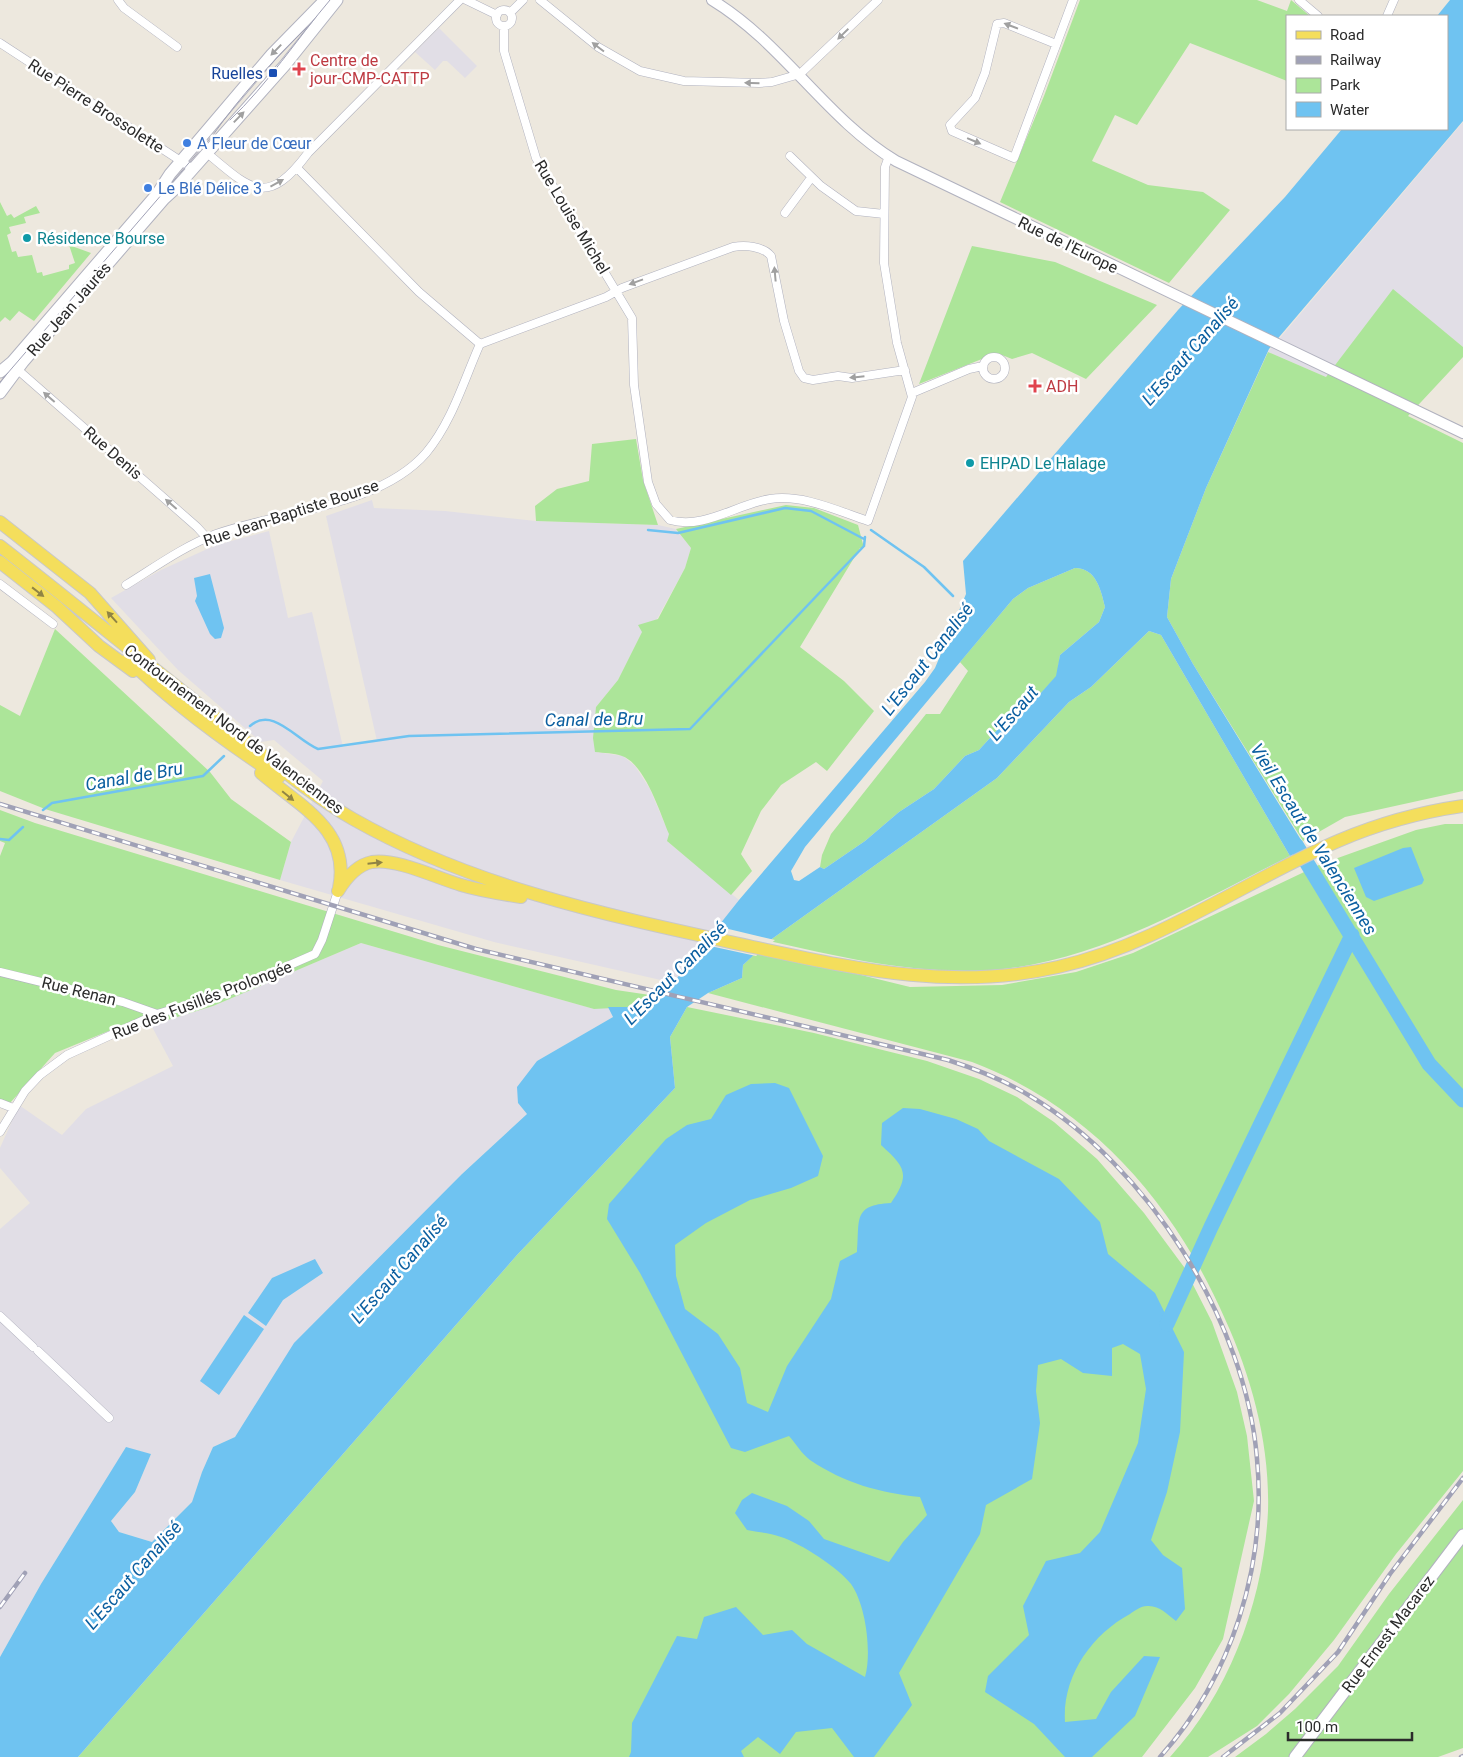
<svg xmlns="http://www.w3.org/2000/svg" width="1463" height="1757" font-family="Roboto,sans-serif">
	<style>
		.industrial { fill: #e1dee6 }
		.green { fill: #ace599 }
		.water { fill: #6fc3f1; fill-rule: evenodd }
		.pier { fill: #ede8de }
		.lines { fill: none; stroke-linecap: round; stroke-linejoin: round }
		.stream { stroke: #6fc3f1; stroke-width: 2.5 }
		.river { stroke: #6fc3f1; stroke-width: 15 }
		.minor-casing { stroke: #b1b2bf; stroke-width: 9 }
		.tertiary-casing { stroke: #b1b2bf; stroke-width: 12 }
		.secondary-casing { stroke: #b1b2bf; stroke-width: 13 }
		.primary-casing { stroke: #c8c8c8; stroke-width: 14 }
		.minor { stroke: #fff; stroke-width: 8 }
		.tertiary { stroke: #fff; stroke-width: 10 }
		.secondary { stroke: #fff; stroke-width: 11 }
		.primary { stroke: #f4de5c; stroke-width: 12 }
		.tram { stroke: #a0a1b6; stroke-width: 1 }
		.rail-casing { stroke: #a0a1b6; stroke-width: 4.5 }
		.rail { stroke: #fff; stroke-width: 2.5; stroke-dasharray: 8; stroke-linecap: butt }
		.oneway { fill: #a0a0a0 }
		.oneway2 { fill: #908444 }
		.health-dot { fill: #e0444e; stroke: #fff; stroke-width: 2 }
		.transit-dot { fill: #1a4fb4; stroke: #fff; stroke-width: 2 }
		.shop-dot { fill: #3f7fe0; stroke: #fff; stroke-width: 2 }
		.culture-dot { fill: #0f9aa8; stroke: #fff; stroke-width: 2 }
		.labels { text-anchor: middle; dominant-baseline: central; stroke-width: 5; stroke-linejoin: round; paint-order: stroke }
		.health-label { font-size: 16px; fill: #be3a42; stroke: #fff; text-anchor: start }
		.transit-label { font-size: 16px; fill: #164399; stroke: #fff; text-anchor: end }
		.street-label { font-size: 16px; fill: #2b2b2b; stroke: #fff }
		.shop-label { font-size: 16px; fill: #366cbe; stroke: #fff; text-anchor: start }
		.culture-label { font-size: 16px; fill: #0d838f; stroke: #fff; text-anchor: start }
		.water-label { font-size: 18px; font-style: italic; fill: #0b5fa0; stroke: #fff }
	</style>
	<rect width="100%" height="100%" fill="#ede8de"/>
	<path class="industrial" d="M439,28l38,38 -12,12 -18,-17h-4l-8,9 -20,-18z
		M1463,122v225l-70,-57 -67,87 -58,-25z
		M372,500l2,8 71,3 91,10 122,4 18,4 15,19 -6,20 -28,51 -15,13 -24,48 -22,27v45l27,4 12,10 15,23 19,45 -1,8 71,58 -65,83 -180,-41 -214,-62 11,-38 32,-61 -49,-41 -13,2 -83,-72 -67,-72 50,-28 55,-25 53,-14 19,87 24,-6 31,135 34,-6 -51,-225z
		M361,943l233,66 14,-2 5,10 -76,44 -19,42 9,11 -65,60 -215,245 -12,18 -22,10 -11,25 -10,30 -40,40 -33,-10 -8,-11 24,-29 16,-38 -25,-6 -85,136 -41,73v-428l30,-26 -30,-35v-20l19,-43 43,30 24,-26 87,-43 -22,-41 62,-19z"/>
	<path class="green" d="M1080,0h177l30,11 4,-11 19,16h-23v65l-97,-38 -53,82 -22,-10 -23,46 56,24 55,7 27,18 -61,73 -169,-81 44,-106z
		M0,202l7,14 4,-2 3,4 22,-12 4,7 -16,4 2,6 -17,4 2,6 -4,2 5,17 4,-1 2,6 14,-2 5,18 5,-1 1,4 26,-7v-4l6,-2 -6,-18 22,8 -57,68 -15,-10 -9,10 -5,-4 -5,5z
		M972,246l83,16 102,43 -71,74 -54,-26 -20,6 -15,-6 -78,31z
		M1393,289l70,58v10l-55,59 55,27v348l-118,26 -42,24 -110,-177 -26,-47 4,-38 35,-91 62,-136 58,25z
		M636,439l7,41 15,45 -122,-4 -1,-15 22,-17 32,-8 3,-37z
		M786,505l28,3 44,17 6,23h-4l-60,99 44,34 30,30 -47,60 -11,-9 -35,23 -20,26 -20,43 11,17 -21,24 -64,-54 2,-7c-9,-21 -24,-70 -47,-78 -8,-3 -18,-3 -27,-4l-2,-14 3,-31 22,-27 24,-48 -4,-7 20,-6 27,-51 6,-20 -15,-19z
		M1075,568c21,0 26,22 30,39l-6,15 -39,33 -3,21 -17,18 -10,-7 -13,15 8,8 -11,13 -15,5 -20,22 -14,6 -31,33 -35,23 -34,29 -41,28 -4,-2 2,-12 9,-21 95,-120h14l28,-43 -8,-9 53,-63 15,-11z
		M55,629l155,143 21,27 60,43 -11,38 -235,-71 -45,-18v-86l20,11z
		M1149,631l12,4 129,221c-101,50 -206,115 -322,115 -68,0 -133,-15 -199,-30l228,-163 72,-76 22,-15z
		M0,810l35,13 403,122 178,45 34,5 -18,12 -38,2 -233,-66 -148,63 -62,19 -13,-6 -83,34 -45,50 -10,-4v-243l5,-13 -5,-2z
		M1445,824h18v647l-67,83 -62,86 -45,54 -32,32 -49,31h-38c60,-65 94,-158 98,-246 2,-66 -16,-133 -43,-192 -50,-114 -133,-212 -253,-257l-264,-69 34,-15 1,-13 16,-15 151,37 92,-2 74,-13 57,-19 188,-89 95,-34z
		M687,1007l127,26 113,28 52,18 38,18 37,25 43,37 47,54 40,54 28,55 25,70 10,44 7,65 -31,138 -28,49 -53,69h-1064l439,-502 158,-167 -5,-51z
		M1463,1500v248l-25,9h-203l31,-23 29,-25 43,-43 51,-72z"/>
	<path class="water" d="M1450,0h13v121l-194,228 -63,139 -35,91 -4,38 26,47 113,184 -16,8 -129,-221 -12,-4 -58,56 -22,15 -72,76 -228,163 -26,24 -1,13 -34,15 -21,14 -17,30 5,51 -158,167 -439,502h-78v-100l41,-73 85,-137 25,7 -16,38 -24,29 8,11 33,10 40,-40 10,-30 11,-25 22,-10 59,-94 168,-169 65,-60 -9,-11 -1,-16 20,-26 76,-44 -5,-10h24l42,-25 65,-82 186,-218 10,-14 31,-74 -3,-33 215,-251 107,-113 57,-68h105v-113h-10zM1075,568c21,0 26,22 30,39l-6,15 -39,33 -4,21 -42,47 -15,5 -20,22 -14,6 -31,33 -35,23 -34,29 -41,28 -4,-2 -21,14 -5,-1 -3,-9 14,-24 208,-248 15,-11z
		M210,574l14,54 -3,10 -6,1 -5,-5 -15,-33 2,-5 -3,-18z
		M1411,847l13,33 -2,4 -48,17 -8,-4 -12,-29 49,-20z
		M775,1083l14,5 34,68 -5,20 -27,12 -41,12 -44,23 -31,22 1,31 9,33 33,25 22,34 7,35 21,9 19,-46 44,-67 9,-38 17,-9c3,-32 -5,-47 34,-49 20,-29 14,-36 -10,-58l1,-22 21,-15 17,1 36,10 22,10 11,12 70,38 41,43 8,32 47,39 29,59 -4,80 -13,60 -16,48 12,15 19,13 3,41 -9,12c-9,-7 -17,-16 -29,-15 -6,0 -13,5 -17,8 -39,21 -68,63 -65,108l31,-3 15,-27 33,-36 16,1 -25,59 -43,41h-27l-31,-33 -49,-32 3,-16 41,-41 -6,-29 23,-45 34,-8 20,-21 38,-89 8,-54 -6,-35 -17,-10 -11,4v28l-29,-3 -22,-14 -23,6 -2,26 4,32 -8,56 -46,26 -6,29 -81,139 13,32 -38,52h-20l-22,-29 -36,4 -16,22 -22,-17 -17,14 3,6h-115l2,-5 1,-29 45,-87 20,3 7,-22 32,-10 27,28 29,-5 15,14 58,33c7,-24 1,-72 -14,-93 -12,-16 -51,-41 -70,-47 -11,-4 -23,-5 -34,-7l-12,-17 7,-13 10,-7 35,13 22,15 15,18 65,23 14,-20 24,-27 -7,-18c-40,-4 -76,-14 -110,-37 -8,-6 -14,-16 -21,-24l-44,16 -14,-4 -91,-175 -33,-54 2,-15 57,-65 21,-14 24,-6 15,-24 25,-11z
		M315,1259l8,14 -40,27 -17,26 -18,-13 24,-35z
		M244,1315l20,14 -45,66 -19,-14z"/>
	<path class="pier" d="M716,926l59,14 -19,16 -55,-12z"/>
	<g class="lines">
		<path class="stream" d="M648,530l30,3 107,-25 26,3 53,28
			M871,530l53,37 29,29
			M250,726c23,-20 46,14 68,23l91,-13 281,-7 174,-183 1,-9
			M43,810l9,-7 151,-27 21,-20
			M0,839l9,1 14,-13"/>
		<path class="river" d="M1296,845l133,219 34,36
			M1167,1324l44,-97 141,-292"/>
		<g class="minor-casing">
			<path id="minor" d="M118,0l6,8 53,39
				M466,0l31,15
				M540,0l58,47 42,24 44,10 75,2 13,-1 28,-8 78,-74
				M1299,0l19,16
				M496 18a8 8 0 1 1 16 0a8 8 0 1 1-16 0Z
				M510,13l13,-13
				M1387,16l7,-16
				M504,26v25l32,107 96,160 2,67 14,97 8,22 14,16c33,10 67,-16 100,-21 33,-5 68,12 98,22l44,-124 -15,-54 -13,-80 1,-96 4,-11
				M0,43l193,126
				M1056,44l-52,-21 -7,1 -12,49 -10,25 -25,27 2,6 62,27 59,-158
				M207,153c44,37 60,55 101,0l152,-153
				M790,156l31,30 35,25 28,3
				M298,169l121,123 61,52
				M785,213l26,-35
				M480,344l126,-47 16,-9 111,-41c12,-2 30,-1 38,9l13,65 15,50 5,7 9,2 25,-4 14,2 53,-8
				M983 368a11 11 0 1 1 22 0a11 11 0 1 1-22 0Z
				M18,370l179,157 10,11
				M912,393l57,-24 14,-3
				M0,584l53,40
				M126,585c29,-18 58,-39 90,-51 64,-23 163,-27 210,-81 26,-31 38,-73 54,-109
				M0,972l123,30 34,12
				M0,1103l13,5
				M0,1132l25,-41 15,-16 27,-20 90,-41 64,-19 94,-41 7,-14 16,-49
				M0,1316l33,31
				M38,1351l71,67"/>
		</g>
		<g class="tertiary-casing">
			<path id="tertiary" d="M712,0c71,43 114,119 184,161l567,272"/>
		</g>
		<g class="secondary-casing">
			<path id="secondary" d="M0,372l12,-10 145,-168 13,-20 102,-120 53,-54
				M0,393l23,-31 141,-163 12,-11 109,-123 52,-65
				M1295,1757l168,-222"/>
		</g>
		<g class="primary-casing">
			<path id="primary" d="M0,522l90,71 59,67
				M0,546c77,60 152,122 229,182 40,31 79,65 124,91 123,70 263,98 400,128 104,22 199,44 305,20 102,-23 185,-85 280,-126 40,-17 83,-29 125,-35
				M0,562l57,45 42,39 34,25
				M128,659c45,45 98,83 151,118
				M261,773c38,33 90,56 78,115
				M338,891c8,-13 19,-26 34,-29 24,-4 65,16 89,23 20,6 40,9 60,12"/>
		</g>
		<use href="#minor" class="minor"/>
		<use href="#tertiary" class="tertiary"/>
		<use href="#secondary" class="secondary"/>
		<use href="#primary" class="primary"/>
		<path class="tram" d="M230,120c38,-36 66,-80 100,-120
			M0,382l213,-247c28,-40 60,-74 94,-108"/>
		<g class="rail-casing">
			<path id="rail" d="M0,804l476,145 472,111c28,9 56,20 82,36 118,70 216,226 227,363 10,106 -25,218 -97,298
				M0,1607l25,-34
				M1223,1757l57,-44 58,-61 52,-78 73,-96
				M1461,1757l2,-1"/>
		</g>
		<use href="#rail" class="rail"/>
	</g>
	<defs><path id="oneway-solid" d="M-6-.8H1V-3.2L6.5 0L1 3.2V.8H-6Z" transform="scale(1.25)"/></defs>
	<g class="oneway">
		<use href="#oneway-solid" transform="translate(1011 26) rotate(-159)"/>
		<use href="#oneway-solid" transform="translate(843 34) rotate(136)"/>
		<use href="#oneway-solid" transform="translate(598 47) rotate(-143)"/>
		<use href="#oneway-solid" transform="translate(276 50) rotate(134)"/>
		<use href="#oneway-solid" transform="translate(752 83) rotate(-179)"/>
		<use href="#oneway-solid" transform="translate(239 117) rotate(-46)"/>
		<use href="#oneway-solid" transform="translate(974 141) rotate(23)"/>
		<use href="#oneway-solid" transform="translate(277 183) rotate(-29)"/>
		<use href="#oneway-solid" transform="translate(775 274) rotate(-95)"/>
		<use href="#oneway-solid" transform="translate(636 282) rotate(160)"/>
		<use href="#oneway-solid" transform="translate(857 377) rotate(174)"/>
		<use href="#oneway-solid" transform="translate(49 397) rotate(-139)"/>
		<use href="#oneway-solid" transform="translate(171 504) rotate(-139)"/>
	</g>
	<g class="oneway2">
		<use href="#oneway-solid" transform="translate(38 592) rotate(38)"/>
		<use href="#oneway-solid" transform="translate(112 617) rotate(-132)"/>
		<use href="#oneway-solid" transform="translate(288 796) rotate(39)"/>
		<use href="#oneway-solid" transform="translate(375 863) rotate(-6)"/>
	</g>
	<g class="health-dot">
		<path d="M296.5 61.5h5v5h5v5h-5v5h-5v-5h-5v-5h5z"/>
		<path d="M1032.5 378.5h5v5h5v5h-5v5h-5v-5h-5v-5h5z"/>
	</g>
	<rect class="transit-dot" x="268" y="68" width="10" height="10" rx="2.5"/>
	<g class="shop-dot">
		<circle cx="187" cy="143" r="5"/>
		<circle cx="148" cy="188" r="5"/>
	</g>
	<g class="culture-dot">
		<circle cx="27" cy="238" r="5"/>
		<circle cx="970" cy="463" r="5"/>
	</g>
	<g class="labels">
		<g class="health-label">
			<text x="310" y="60">Centre de<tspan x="310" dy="18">jour-CMP-CATTP</tspan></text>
			<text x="1046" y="386">ADH</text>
		</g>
		<g class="transit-label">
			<text x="263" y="73">Ruelles</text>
		</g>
		<g class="street-label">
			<text transform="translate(96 106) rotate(33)">Rue Pierre Brossolette</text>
			<text transform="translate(572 217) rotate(59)">Rue Louise Michel</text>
			<text transform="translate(1068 245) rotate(26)">Rue de l'Europe</text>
			<text transform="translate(69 309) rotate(-49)">Rue Jean Jaurès</text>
			<text transform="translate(113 453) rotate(41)">Rue Denis</text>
			<text transform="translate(291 513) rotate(-18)">Rue Jean-Baptiste Bourse</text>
			<text transform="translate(234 729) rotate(37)">Contournement Nord de Valenciennes</text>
			<text transform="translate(79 991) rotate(14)">Rue Renan</text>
			<text transform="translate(202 1000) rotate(-21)">Rue des Fusillés Prolongée</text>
			<text transform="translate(1388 1634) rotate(-53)">Rue Ernest Macarez</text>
		</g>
		<g class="shop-label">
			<text x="197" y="143">A Fleur de Cœur</text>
			<text x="158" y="188">Le Blé Délice 3</text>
		</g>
		<g class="culture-label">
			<text x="37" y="238">Résidence Bourse</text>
			<text x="980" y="463">EHPAD Le Halage</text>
		</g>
		<g class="water-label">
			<text transform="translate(1190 351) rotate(-49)">L'Escaut Canalisé</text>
			<text transform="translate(927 659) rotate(-52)">L'Escaut Canalisé</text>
			<text transform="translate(1013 713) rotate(-49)">L'Escaut</text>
			<text transform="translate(594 719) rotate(-1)">Canal de Bru</text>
			<text transform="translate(134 776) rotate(-10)">Canal de Bru</text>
			<text transform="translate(1314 839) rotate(58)">Vieil Escaut de Valenciennes</text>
			<text transform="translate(675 973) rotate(-45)">L'Escaut Canalisé</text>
			<text transform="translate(399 1269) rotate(-49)">L'Escaut Canalisé</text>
			<text transform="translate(133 1575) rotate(-49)">L'Escaut Canalisé</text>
		</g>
	</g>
	<rect x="1286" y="15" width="162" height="115" fill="#ffffff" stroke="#aaaaaa"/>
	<rect x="1296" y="31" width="25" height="8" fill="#f4de5c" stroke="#aaaaaa"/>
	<text x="1330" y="40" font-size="15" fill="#2b2b2b">Road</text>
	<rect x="1296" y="56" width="25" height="8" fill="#a0a1b6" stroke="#aaaaaa"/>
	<text x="1330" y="65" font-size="15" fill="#2b2b2b">Railway</text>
	<rect x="1296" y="78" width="25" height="15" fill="#ace599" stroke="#aaaaaa"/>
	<text x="1330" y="90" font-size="15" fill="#2b2b2b">Park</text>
	<rect x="1296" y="102" width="25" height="15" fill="#6fc3f1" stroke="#aaaaaa"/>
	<text x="1330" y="115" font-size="15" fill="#2b2b2b">Water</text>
	<path d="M1288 1732v8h124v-8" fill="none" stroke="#2b2b2b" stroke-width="2.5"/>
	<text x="1296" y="1732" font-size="15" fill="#2b2b2b" stroke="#ffffff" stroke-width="4" paint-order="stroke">100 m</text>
</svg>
